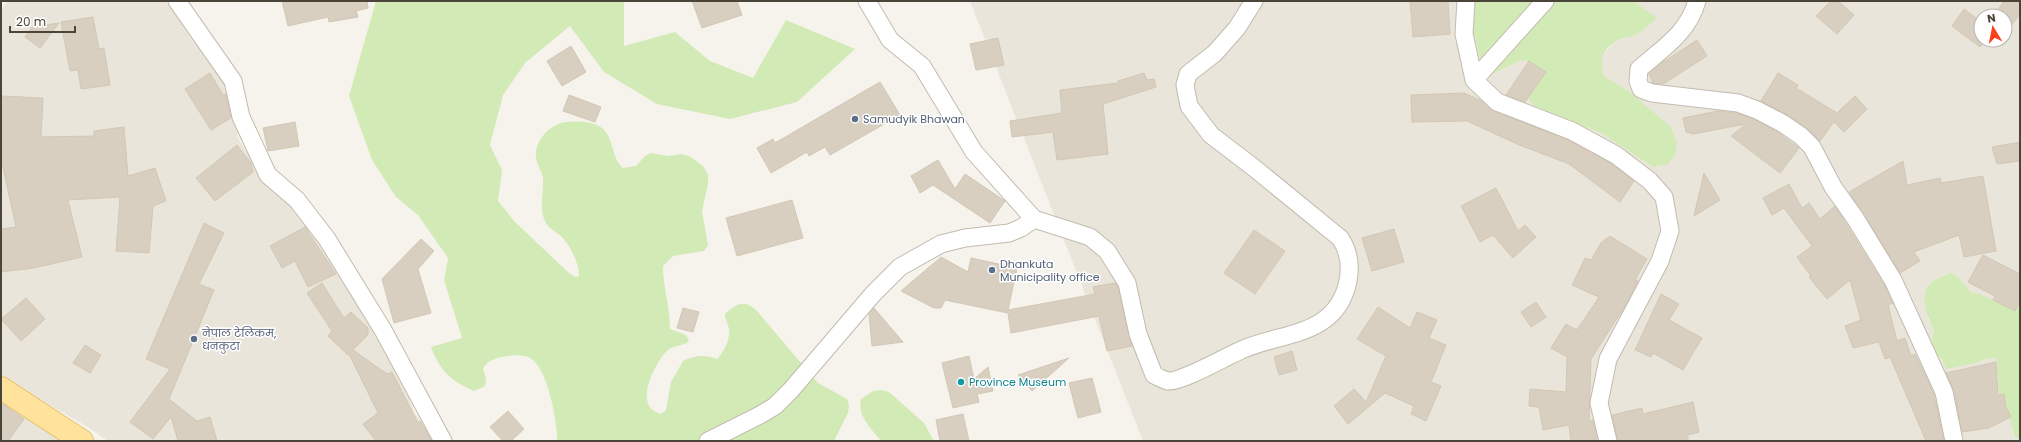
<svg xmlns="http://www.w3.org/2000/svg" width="2021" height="442" font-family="Poppins,'Noto Sans Devanagari',sans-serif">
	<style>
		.residential { fill: #eae5da; fill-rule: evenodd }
		.green { fill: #d2eab5 }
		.building { fill: #d8cfc1; stroke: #d3c7b4 }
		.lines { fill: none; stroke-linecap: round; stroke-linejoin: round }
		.street-casing { stroke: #c2bbae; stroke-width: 19 }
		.primary-casing { stroke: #e6c16a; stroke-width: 24 }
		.street { stroke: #fff; stroke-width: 17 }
		.primary { stroke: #ffe39c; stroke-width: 22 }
		.service-dot { fill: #5c6f8a; stroke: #fff; stroke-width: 1.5 }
		.culture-dot { fill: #0f9aa8; stroke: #fff; stroke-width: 1.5 }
		.labels { text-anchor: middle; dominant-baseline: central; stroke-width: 3; stroke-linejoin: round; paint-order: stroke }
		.service-label { font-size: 11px; fill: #4e5e75; stroke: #fff; text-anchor: start }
		.culture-label { font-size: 11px; fill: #0d838f; stroke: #fff; text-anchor: start }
	</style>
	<rect width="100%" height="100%" fill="#f6f3ec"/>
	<path class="residential" d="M8,1h158l24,36 30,39 14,30 4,13 -1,18 21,31 1,4 22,25 20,19 23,31 54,84 25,51 12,32 24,27h-331l-20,-14 -75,-43 -12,-10v-364z
		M970,1h500l-1,29 6,7 5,23 11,15 30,-15 8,1 17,11 -12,34 69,28 50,33 -26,-77 -23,-14 -4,-12 2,-8 9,-10 8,-6 18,-6 -2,-32 -2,-1h387v300l-5,10 -35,-17 -8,-1 -14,-16 -7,-4 -16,7 -7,6v33l6,11 -3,16 1,5 10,8 4,9 31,-5 8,-4 11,-1 1,21 7,15 11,44h5v3h-877zM1981,16h24v24h-24z
		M1,397l67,44h-67z"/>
	<path class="green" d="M376,1h248v45l51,-14 35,29 43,17 33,-58 69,29 -58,53 -67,17 -73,-15 -53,-32 -34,-46 -45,37 -22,32 -13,50 12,25 -4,31 16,20 55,52 6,4 4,-1c0,-13 -8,-29 -17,-39 -5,-5 -13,-8 -16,-14 -8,-15 -2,-28 -3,-45 -1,-7 -6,-13 -7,-20 -2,-17 14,-34 30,-36 12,-1 26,-1 36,6 12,10 9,30 21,40l13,-2 9,-10 6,-3 17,3 14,-2 9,3 12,9 5,9v9l-6,27 6,34 -4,6 -31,5 -10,10c0,22 7,41 7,63l16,6 3,6c-6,6 -17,4 -22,10 -11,10 -30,48 -14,59 2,2 6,3 8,4l5,-4 5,-28 12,-21c12,-5 21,-7 34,-2 6,-5 14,-21 12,-30 -1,-6 -4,-9 -4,-15 12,-11 20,-15 32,-3l61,72 29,16 2,6 -1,8 -14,28h-277c1,-18 -10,-78 -29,-84 -5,-2 -15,-2 -21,-1 -10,2 -18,3 -24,12l3,11 -1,7 -11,5c-23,-10 -34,-20 -43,-44l31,-9 -18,-58 4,-22 -30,-43 -22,-18 -24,-37 -23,-64z
		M1470,1h163l24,17c-6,5 -13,12 -20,16 -5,3 -12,3 -18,6 -17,9 -20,19 -15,36l23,14 44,37 6,16 -2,12 -7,9 -15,3 -50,-33 -69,-28 -6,-9 17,-25 -16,-11 -8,-1 -30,15 -11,-15 -5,-23 -6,-7z
		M1951,273l7,4 14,16 8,1 13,6 27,1v137h-5l-11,-43 -5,-1 -3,-36 -11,1 -8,4 -31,6 -4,-10 -10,-8 -1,-4 3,-17c-6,-11 -15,-34 -5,-45 6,-7 15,-9 22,-12z
		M881,390l8,2 35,31 10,18h-53c-10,-13 -24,-25 -20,-42l12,-8z"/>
	<path class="building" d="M282,1h85l1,7 -12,3 2,6 -29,5 -1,-5 -40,9z
		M692,1h45l5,14 -40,13z
		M1410,1h38l2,33 -37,3z
		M1831,1h7l16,14 -17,19 -21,-18z
		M2004,1h16v13l-9,12 -6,-4v-6h-8l-2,-2z
		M1964,9l17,13v18h4l-5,7 -28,-21z
		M93,17l6,32 5,-1 6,37 -29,4 -3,-19 -8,1 -9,-49z
		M59,23l-19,25 -15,-11 7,-10z
		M998,38l6,27 -28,5 -6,-26z
		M1697,40l10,16 -44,28 -10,-1 -4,-9 13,-11z
		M571,46l15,26 -24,14 -15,-25z
		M1529,61l17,11 -21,30 -19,-7z
		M210,73l13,22 3,-1 5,24 -20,12 -26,-41z
		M1144,73l3,7 7,-1 2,8 -53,17 5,50 -51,6 -4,-28 -41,5 -2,-16 52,-8 -2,-23 58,-7v-2z
		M1778,73l20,12 -2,3 41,25 18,-17 12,13 -23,23 -10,-10 -14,19 -13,-13 -19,-13 -27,-14z
		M880,82l20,33 -70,40 -5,-8 -16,9 -2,-4 -36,21 -14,-25 16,-9 2,4z
		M1464,93l18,8 11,10 75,29 43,23 23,18 -14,21 -51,-38 -52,-20 -50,-23 -55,1 -1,-27z
		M569,95l32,12 -6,15 -32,-11z
		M1,96l42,2 -2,39 53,-1v-5l30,-4 4,49 27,-8 11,33 -13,5 -4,47 -33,-2 4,-54 -52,3 14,57 -48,11 -33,4v-43l15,-2 -13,-60 -2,1z
		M1718,111l18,2 17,6 24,13 22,16 -19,25 -49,-37 15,-12 -53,10 -7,-2 -3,-14z
		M295,122l4,24 -31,5 -5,-23z
		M2020,142v19l-23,3 -5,-17z
		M237,145l14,18 2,9 -38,29 -19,-23z
		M938,160l17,29 10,-15 40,27 -15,22 -57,-38 -13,8 -9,-17z
		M1903,161l4,24 33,-7 1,5 42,-7 13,75 -32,6 -5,-22 -45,17 6,9 -20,12 -51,-81z
		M1704,173l16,27 -26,16z
		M1789,184l13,24 7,-5 11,16 15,-13 49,79 9,18 -5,2 9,36 8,-3 6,18 4,-2 11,23 8,18 10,46h-18l-36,-84 -5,2 -6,-17 -26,6 -8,-22 16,-6 -11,-40 -23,19 -18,-22 2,-1 -14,-19 15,-11 -28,-38 -12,7 -9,-17z
		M1496,188l22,43 7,-6 11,12 -23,21 -20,-23 -13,7 -19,-36z
		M792,200l11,38 -66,18 -11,-38z
		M204,223l20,10 -25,51 15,6 -45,109 28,22 13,-4 7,24h-39l-7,-24 -18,22 -23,-17 40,-53 -24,-10z
		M305,227l31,47 -28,13 -13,-26 -13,7 -12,-22z
		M1394,229l10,33 -32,9 -10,-33z
		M1254,230l31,21 -30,43 -31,-21z
		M1610,236l37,23 -12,21 3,1 -13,25 -34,53 -2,62 4,-1 4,20 -26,1 -2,-16 -26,5 -4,-23 -10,-1 1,-17 36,3 1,-35 -16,-9 15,-24 11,6 22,-33 -27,-12 13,-27 6,2 10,-17z
		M421,239l13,12 -16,18 13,44 -37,10 -12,-44z
		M1983,255l37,19v27l-5,10 -22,-11 2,-4 -27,-14z
		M941,257l27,15 3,-14 46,10 -9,42 87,-16 -2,-7 22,-4 3,4 14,59 -25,5 -8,-35 -88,17 -3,-20 -63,-13 -4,8h-7l-33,-17z
		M322,283l22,35 7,-6 17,16v7l-15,15 34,24 5,-2 26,51 2,-2 12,20h-56l-13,-17 15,-11 -29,-59 -1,1 -20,-19 4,-5 -25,-38z
		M1661,294l18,10 -10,16 33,18 -19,32 -30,-17 -2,4 -16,-7z
		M26,298l19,21 -24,22 -20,-22z
		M1536,302l10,15 -15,10 -10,-15z
		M1378,307l32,21 7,-16 20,8 -8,18 17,7 -15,37 10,4 -15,35 -15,-7 3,-8 -29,-13 -37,31 -14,-18 20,-17 12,13 20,-46 -29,-17z
		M683,308l16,4 -6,20 -16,-4z
		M874,308l29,34 -31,4 -3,-32z
		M85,345l16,10 -11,18 -17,-10z
		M1292,351l5,19 -18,5 -5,-18z
		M969,356l5,23 14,-12 5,24 -16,3 2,8 -26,6 -11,-45z
		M1069,358l-37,33 -14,-16z
		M1996,362l2,33 6,-1 2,13 5,10 -22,11 -27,4 -8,-42 -8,-17z
		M1092,378l9,34 -23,6 -9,-35z
		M1693,402l6,30 -11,3v6h-70l-6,-26 30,-7 1,6z
		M1,403l23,16 -16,22h-7z
		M508,411l16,18 -13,12h-8l-13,-14z
		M963,414l6,27h-29l-4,-21z"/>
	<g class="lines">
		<g class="street-casing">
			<path id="street" d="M177,1l56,80 8,36 27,58 29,25 30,39 56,91 60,111
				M867,1l23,39 32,26 52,86 60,67 56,18 17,14 20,32 11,51 16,41c4,2 10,5 14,6 15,1 62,-27 78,-33 40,-16 91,-13 102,-67 3,-16 1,-30 -8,-43l-87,-71 -42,-32 -22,-29 -4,-21 3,-11 27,-21 22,-25 17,-27
				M1466,1l-2,33 10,46 23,22 75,29 44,24 34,26 14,16 6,34 -10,30 -52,98 -9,44 9,38
				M1697,1c-9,32 -34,47 -58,68l-1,12 3,8 11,4 86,10 19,7 25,13 19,13 11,11 21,40 22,31 38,62 51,112 10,49
				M1474,80l71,-79
				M708,441l52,-26 15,-9 16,-16 82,-96 27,-27 41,-23 24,-6 44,-5 12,-5 13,-9"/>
		</g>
		<g class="primary-casing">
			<path id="primary" d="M1,388l81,53"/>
		</g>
		<use href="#street" class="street"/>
		<use href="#primary" class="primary"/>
	</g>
	<g class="service-dot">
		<circle cx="855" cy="119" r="4"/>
		<circle cx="992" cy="270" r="4"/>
		<circle cx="194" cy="339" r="4"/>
	</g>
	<circle class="culture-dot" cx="961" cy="382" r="4"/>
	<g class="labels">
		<g class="service-label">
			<text x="863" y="119">Samudyik Bhawan</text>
			<text x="1000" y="264">Dhankuta<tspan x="1000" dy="13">Municipality office</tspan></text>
			<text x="202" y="333">नेपाल टेलिकम,<tspan x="202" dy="13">धनकुटा</tspan></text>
		</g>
		<g class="culture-label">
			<text x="969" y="382">Province Museum</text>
		</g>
	</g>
	<rect width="2021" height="442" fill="none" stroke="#4b4439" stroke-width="4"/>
	<g transform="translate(1993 28) rotate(350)"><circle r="19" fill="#ffffff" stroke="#b7b4b0"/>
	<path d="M0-3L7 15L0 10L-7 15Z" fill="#fc3f1d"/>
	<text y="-6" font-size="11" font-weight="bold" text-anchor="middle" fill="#4b4439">N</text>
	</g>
	<path d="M10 26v6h65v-6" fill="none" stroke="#4b4439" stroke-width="2"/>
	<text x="16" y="26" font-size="12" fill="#4b4439" stroke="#ffffff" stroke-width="3" paint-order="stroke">20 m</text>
</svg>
